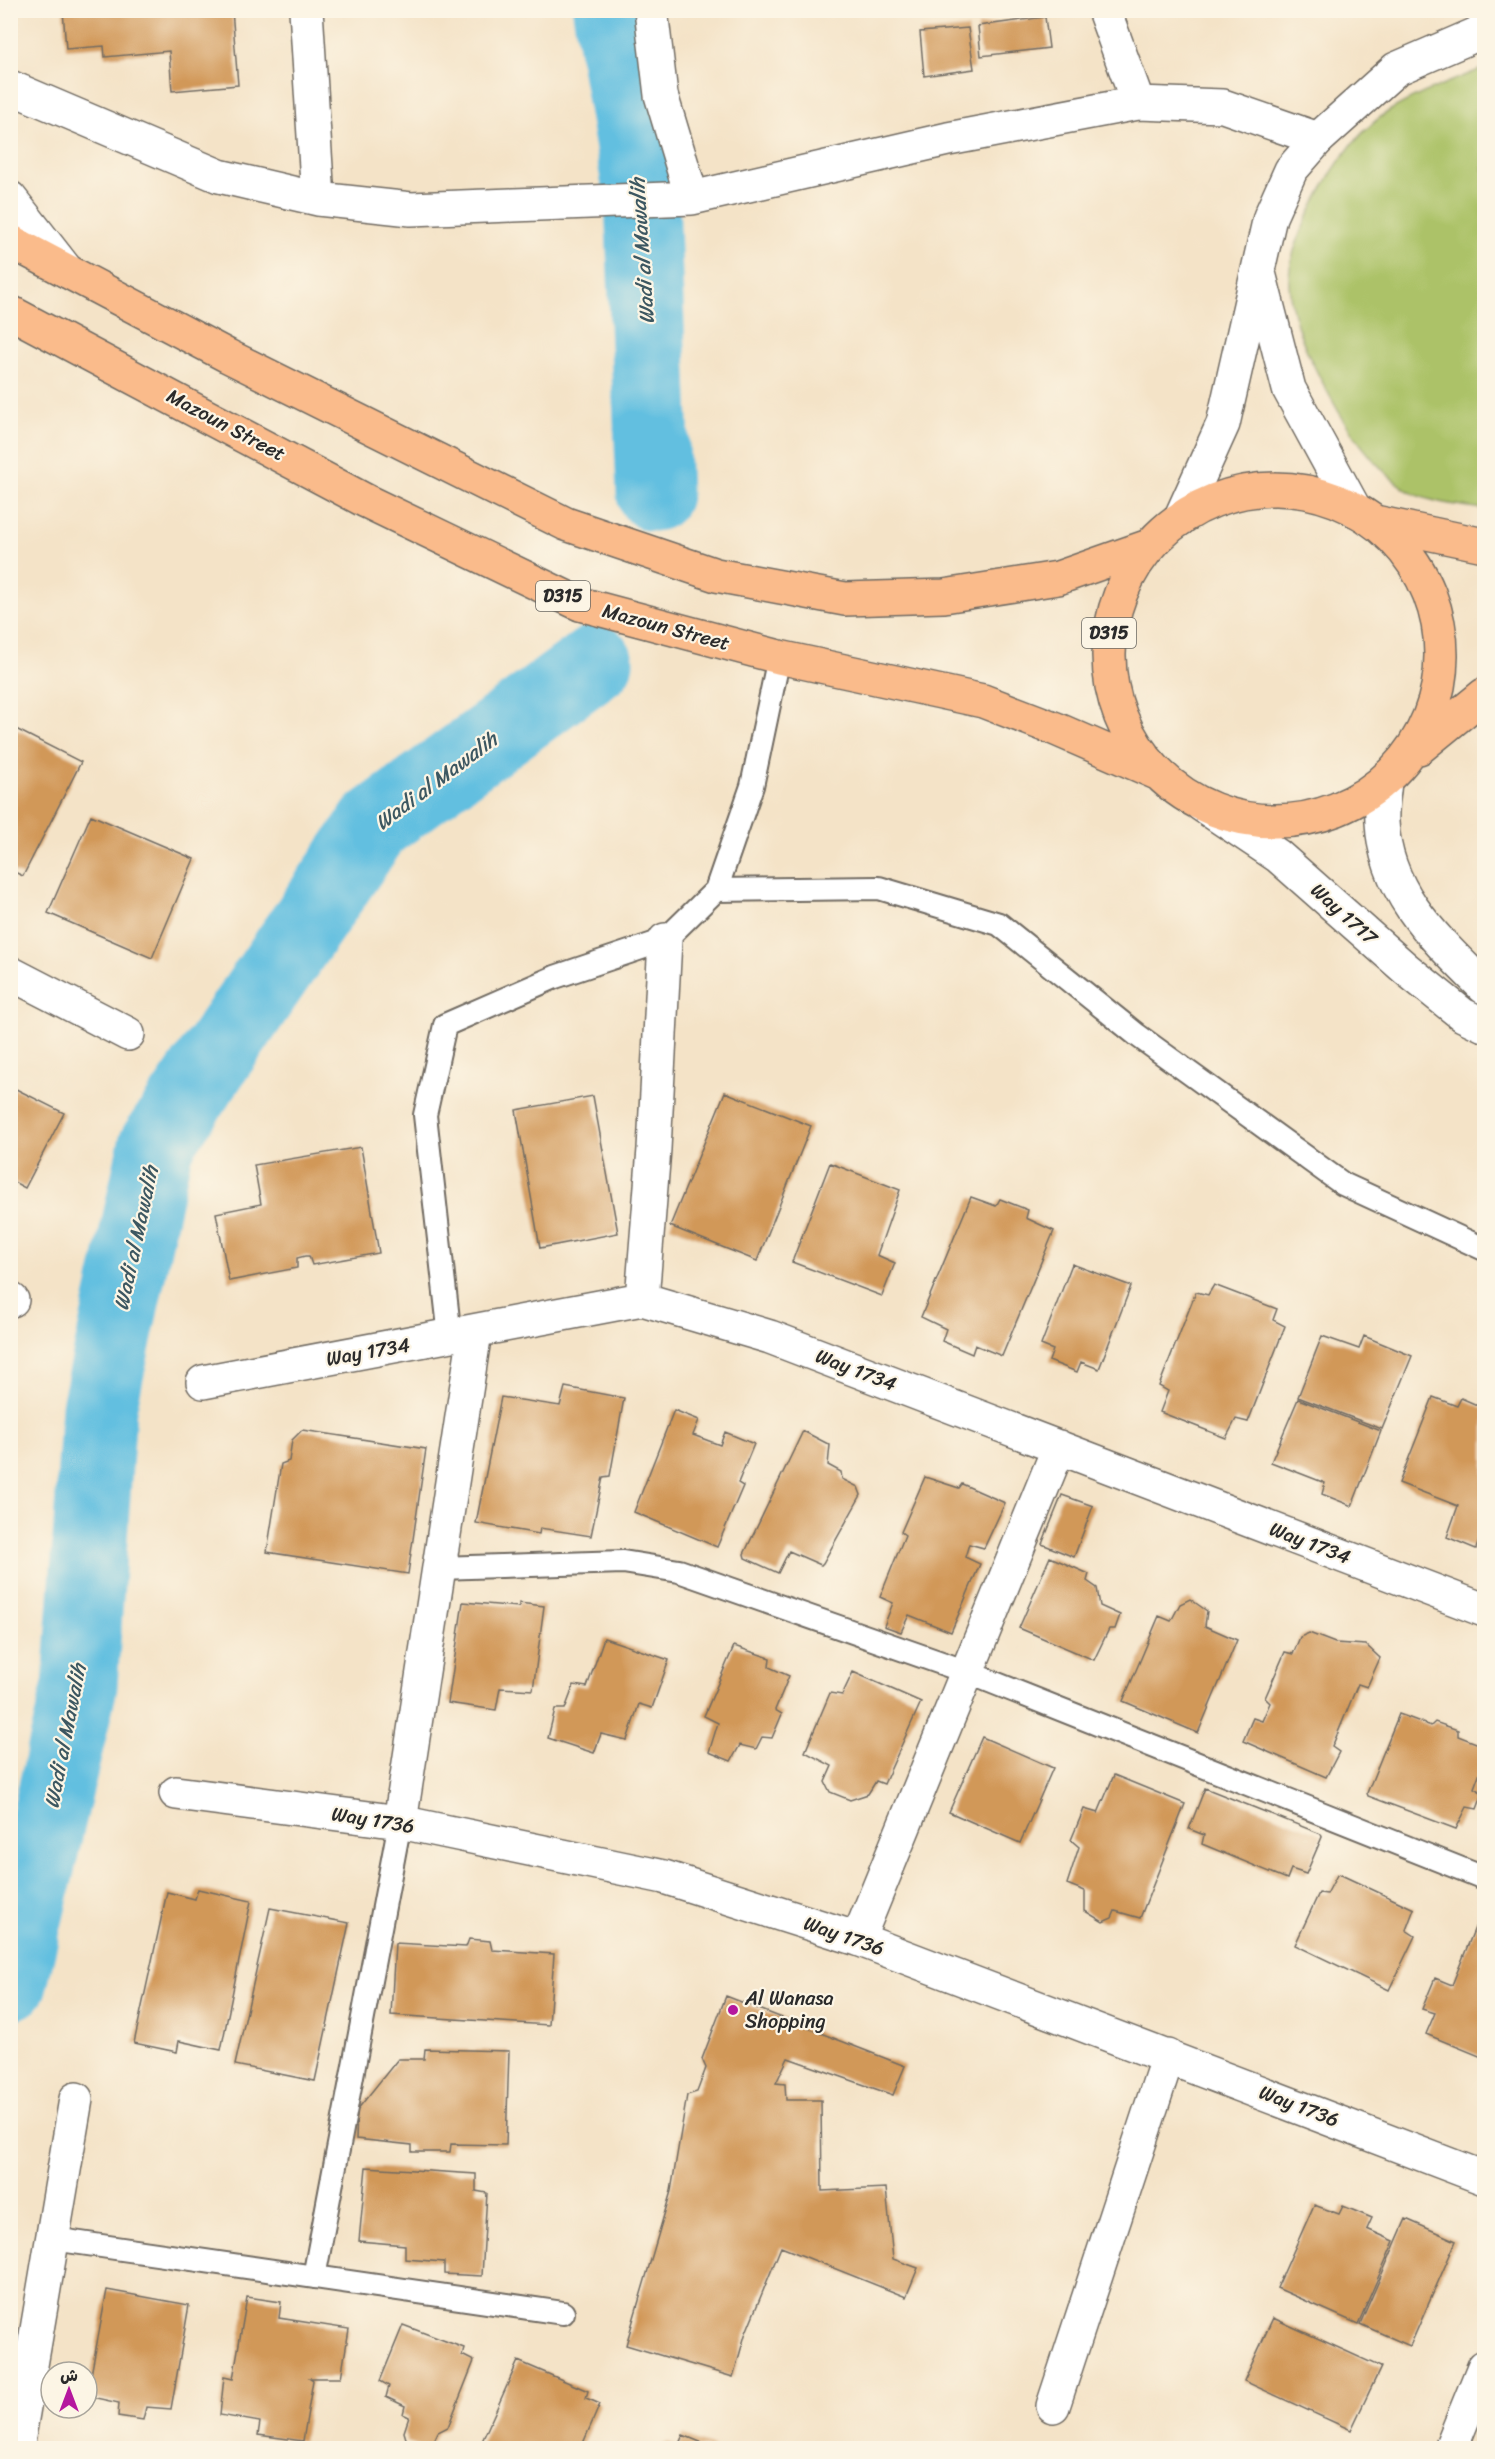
<svg xmlns="http://www.w3.org/2000/svg" width="1495" height="2459" font-family="Sriracha,'Playpen Sans Arabic',sans-serif">
	<style>
		.green { fill: #acc267; stroke: #6c7649; stroke-width: 1.5 }
		.lines { fill: none; stroke-linecap: round; stroke-linejoin: round }
		.river { stroke: #62bfe0; stroke-width: 75 }
		.building { fill: #d19858 }
		.service-casing { stroke: #716b62; stroke-width: 26 }
		.minor-casing { stroke: #716b62; stroke-width: 36 }
		.tertiary-casing { stroke: #716b62; stroke-width: 36 }
		.primary-casing { stroke: #716b62; stroke-width: 36 }
		.service { stroke: #fff; stroke-width: 22 }
		.minor { stroke: #fff; stroke-width: 33 }
		.tertiary { stroke: #fff; stroke-width: 33 }
		.primary { stroke: #fabb8b; stroke-width: 33 }
		.poi-dot { fill: #b5179e; stroke: #fcf5e5; stroke-width: 2 }
		.labels { text-anchor: middle; dominant-baseline: central; stroke-width: 4.5; stroke-linejoin: round; paint-order: stroke }
		.shield { fill: #fcf5e5; stroke: #6a6863; stroke-width: 1.5 }
		.shield-label { font-size: 18px; font-weight: bold; fill: #2b2b2b }
		.street-label { font-size: 20px; fill: #2b2b2b; stroke: #fcf5e5 }
		.poi-label { font-size: 20px; fill: #2b2b2b; stroke: #fcf5e5; text-anchor: start }
		.water-label { font-size: 21px; font-style: italic; fill: #3c5761; stroke: #fcf5e5 }
	</style>
	<rect width="100%" height="100%" fill="#fcf5e5"/>
	<filter id="ink" filterUnits="userSpaceOnUse"><feTurbulence type="fractalNoise" baseFrequency=".0167" numOctaves="2"/><feDisplacementMap in="SourceGraphic" scale="12" xChannelSelector="R" yChannelSelector="G"/><feConvolveMatrix kernelMatrix="1 2 1 2 8 2 1 2 1" color-interpolation-filters="sRGB"/></filter>
	<filter id="wash" filterUnits="userSpaceOnUse"><feTurbulence type="fractalNoise" baseFrequency=".008" numOctaves="4" result="noise"/><feDisplacementMap in="SourceGraphic" scale="24" xChannelSelector="R" yChannelSelector="G"/><feGaussianBlur stdDeviation="1.35" result="paint"/><feColorMatrix in="noise" values="0 0 0 0 0 0 0 0 0 0 0 0 0 0 0 0 0 1.4 0 .05"/><feComposite in="paint" operator="in"/></filter>
	<g filter="url(#wash)">
		<rect width="100%" height="100%" fill="#f4e3c7"/>
		<path class="green" d="M1484,68v441c-21,-3 -61,-7 -79,-20 -30,-21 -57,-59 -74,-91 -19,-34 -40,-74 -42,-114 -1,-22 9,-46 18,-66 19,-40 44,-82 82,-107 29,-18 64,-30 95,-43z"/>
		<g class="lines">
			<path class="river" d="M610,10l32,191 12,293
				M10,1983l70,-297 19,-278 57,-263 219,-321 221,-162"/>
		</g>
		<g id="blocks">
			<path class="building" d="M63,10h169l6,75 -66,6 -3,-40 -64,6 -1,-11 -38,3z
				M1045,17l4,31 -68,8 -3,-30z
				M968,28l6,41 -50,7 -4,-44z
				M10,726l71,36 -58,114 -13,-6z
				M91,815l103,44 -42,99 -104,-45z
				M10,1086l54,27 -39,75 -15,-8z
				M725,1092l86,34 -54,135 -87,-35z
				M593,1096l25,137 -78,15 -24,-138z
				M361,1147l18,106 -67,12 -3,-9h-4l-8,2v10l-68,13 -13,-68 45,-9 -7,-39z
				M830,1163l70,27 -23,65 18,8 -13,33 -90,-34z
				M971,1197l25,9 4,-7 28,11 -2,8 28,13 -52,125 -27,-11 -3,9 -30,-13 4,-12 -25,-12z
				M1072,1264l59,22 -32,83 -18,-7 -4,10 -28,-11 4,-11 -12,-5z
				M1214,1285l63,24 -4,11 12,6 -37,96 -12,-3 -10,19 -66,-26 8,-21 -9,-5 37,-94 12,3z
				M1322,1336l37,13 5,-13 48,20 -30,73 -84,-32z
				M565,1387l59,11 -14,78 -7,1 -12,59 -51,-8 -1,6 -63,-11 25,-126 59,9z
				M1433,1397l24,9 4,-8 23,10v118l-8,23 -29,-12 11,-31 -59,-23z
				M1298,1399l83,32 -29,75 -30,-12 3,-11 -54,-21z
				M674,1410l25,10 -6,15 27,10 5,-13 29,12 -16,39 5,3 -26,61 -83,-35z
				M302,1430l124,19 -18,125 -141,-22 14,-88 8,-3 3,-21z
				M803,1431l27,14 -2,20 13,7 1,7 16,8 3,8 -38,68 -2,2 -32,-14 -11,22 -33,-15 -1,-4z
				M925,1477l34,11 3,-4 43,19 -21,45 -15,-4 -4,13 15,7 -29,68 -42,-17 -8,17 -17,-6 9,-23 -13,-6 25,-62 -4,-3z
				M1062,1495l31,11 -19,51 -32,-13z
				M1050,1557l39,17 -2,7 10,7 3,18 20,9 -5,14h-6l-15,31 -75,-32z
				M1190,1599l17,12 -2,15 32,14 -39,93 -75,-32 36,-85 12,5 9,-17z
				M463,1602l56,5v-4l25,3 -11,84 -33,-2 -4,22 -48,-7z
				M1309,1633l26,10 31,2 14,13 -13,29 -9,-3 -26,63 7,5 -13,25 -83,-36 10,-23 9,3 8,-18 -5,-5 20,-46 8,2 7,-17z
				M604,1638l65,22 -17,48 -13,-4 -12,36 -26,-6 -7,19 -46,-15 7,-29h10l9,-24 13,2z
				M734,1646l36,12 -1,9 20,9 -14,34 7,4 -10,24 -10,-1 -6,12 -16,-4 -9,16 -22,-9 9,-29 -14,-7z
				M853,1672l68,30 -37,82 -8,-3 -8,13 -18,6 -20,-8 -5,-10 7,-16 -27,-14 25,-59 12,2z
				M1399,1714l32,12 4,-4 23,8v6l26,10v15l-10,27 9,5 -6,16 -10,-2 -11,22 -88,-33 -1,-3z
				M982,1737l71,31 -33,75 -71,-31z
				M1114,1775l71,29 -45,114 -25,-7 -3,7 -9,4 -18,-11v-20l-18,-7 12,-37 -8,-7 13,-31 14,4z
				M1205,1788l116,46 1,3 -16,37 -15,-5 -4,10 -85,-35 2,-9 -15,-6z
				M1339,1874l75,35 -8,21 9,6 -26,54 -94,-45 24,-52 8,1 10,-19z
				M198,1889l53,12 -30,149 -42,-9 -2,11 -43,-9 33,-151 28,7z
				M1484,1905v153l-58,-24 9,-21 -13,-4 13,-31 17,7z
				M270,1908l79,15 -34,158 -80,-16z
				M469,1939l21,2 2,9 62,4 -5,71 -158,-10 4,-72 71,4z
				M726,1996l179,70 -12,29 -105,-37 -12,25 9,1 1,16h35l1,91 64,-3 7,71 25,9 -12,29 -125,-50 -36,88 -12,42 -107,-32 45,-154 16,-96 10,-3 9,-24 -4,-9z
				M425,2049l84,2 -3,94 -55,-1 -1,8h-38v-7l-56,-6 1,-29 41,-51h26z
				M366,2167l110,7v17l11,2 -5,83 -38,-2v-12l-39,-3v-14l-46,-4z
				M1314,2205l25,9 4,-8 29,12 -5,11 27,12 -36,83 -81,-36z
				M1406,2219l50,22 -46,105 -50,-22z
				M107,2290l82,15 -18,104 -25,-2 -3,13 -25,-4 1,-13 -32,-7z
				M247,2297l34,5 -2,16 70,11 -8,49h-31l3,2 -10,61 -45,-6 2,-13 -40,-7 4,-38 9,2z
				M1273,2318l108,49 -30,63 -107,-49z
				M403,2325l61,23 -2,7 12,6 -26,66 -10,5 -5,11 -11,4 -15,-5 -3,-10 5,-15 -6,-3 2,-8 -19,-9 3,-11 -9,-5z
				M518,2361l70,30 -2,7 14,6 -19,44h-102z
				M683,2435l32,13h-59l12,-6 10,4z"/>
		</g>
	</g>
	<g filter="url(#ink)">
		<use href="#blocks" fill-opacity="0" stroke="#716b62" stroke-width="1.5"/>
		<g class="lines">
			<g class="service-casing">
				<path id="service" d="M716,890l163,-2 120,36 138,111 206,149 141,65
					M450,1337l-25,-222 20,-90 110,-48 110,-37 51,-50 36,-104 27,-129
					M439,1568l184,-6 56,9 288,101 517,206
					M53,2239l510,74
					M314,2277l86,-455"/>
			</g>
			<g class="minor-casing">
				<path id="minor" d="M306,10l12,189
					M651,10l10,85 31,103
					M1104,10l34,93
					M10,87l209,89 99,23 93,10 281,-11 256,-59 190,-36 85,3 95,33
					M10,198l57,73
					M10,973l118,61
					M10,1299l2,1
					M642,1299l12,-150 11,-209
					M203,1382l439,-83 128,38 714,273
					M176,1793l224,29 264,55 194,62 626,239
					M400,1822l75,-490
					M858,1939l201,-492
					M1053,2406l115,-350
					M17,2448l59,-349
					M1451,2448l33,-81"/>
			</g>
			<g class="tertiary-casing">
				<path id="tertiary" d="M1260,277l29,112 66,121
					M1180,519l43,-95 47,-207 21,-47 27,-31 78,-70 88,-38
					M1385,781c-1,13 -4,28 -3,41 3,72 55,118 102,165
					M1202,805l76,51 128,113 57,46 21,10"/>
			</g>
			<g class="primary-casing">
				<path id="primary" d="M10,241l218,115 338,168 150,51 129,24 99,-3 114,-18 91,-32
					M10,312l356,189 214,103 199,53 204,44 73,28 101,44
					M1109 655a166 166 0 1 1 332 0a166 166 0 1 1-332 0Z
					M1375,522l109,23
					M1419,748l65,-53"/>
			</g>
			<use href="#service" class="service"/>
			<use href="#minor" class="minor"/>
			<use href="#tertiary" class="tertiary"/>
			<use href="#primary" class="primary"/>
		</g>
	</g>
	<circle class="poi-dot" cx="733" cy="2010" r="6"/>
	<g class="labels">
		<g class="shield">
			<rect x="536" y="581" width="54" height="30" rx="4.5"/>
			<rect x="1082" y="618" width="54" height="30" rx="4.5"/>
		</g>
		<g class="shield-label">
			<text x="563" y="596">D315</text>
			<text x="1109" y="633">D315</text>
		</g>
		<g class="street-label">
			<text transform="translate(226 425) rotate(28)">Mazoun Street</text>
			<text transform="translate(666 627) rotate(15)">Mazoun Street</text>
			<text transform="translate(1344 914) rotate(42)">Way 1717</text>
			<text transform="translate(368 1352) rotate(-10)">Way 1734</text>
			<text transform="translate(856 1370) rotate(21)">Way 1734</text>
			<text transform="translate(1310 1543) rotate(21)">Way 1734</text>
			<text transform="translate(373 1820) rotate(9)">Way 1736</text>
			<text transform="translate(844 1936) rotate(19)">Way 1736</text>
			<text transform="translate(1299 2106) rotate(21)">Way 1736</text>
		</g>
		<g class="poi-label">
			<text x="745" y="1998">Al Wanasa<tspan x="745" dy="23">Shopping</tspan></text>
		</g>
		<g class="water-label">
			<text transform="translate(642 251) rotate(-94)">Wadi al Mawalih</text>
			<text transform="translate(436 781) rotate(-37)">Wadi al Mawalih</text>
			<text transform="translate(136 1238) rotate(-78)">Wadi al Mawalih</text>
			<text transform="translate(65 1736) rotate(-79)">Wadi al Mawalih</text>
		</g>
	</g>
	<rect width="1495" height="2459" fill="none" stroke="#fcf5e5" stroke-width="36"/>
	<g transform="translate(69 2390)"><circle r="28" fill="#fcf5e5" stroke="#a8a49b" stroke-width="1.5"/>
	<path d="M0-4.5L10 22L0 15L-10 22Z" fill="#b5179e"/>
	<text y="-9" font-size="16" font-weight="bold" text-anchor="middle" fill="#2b2b2b">ش</text>
	</g>
</svg>
